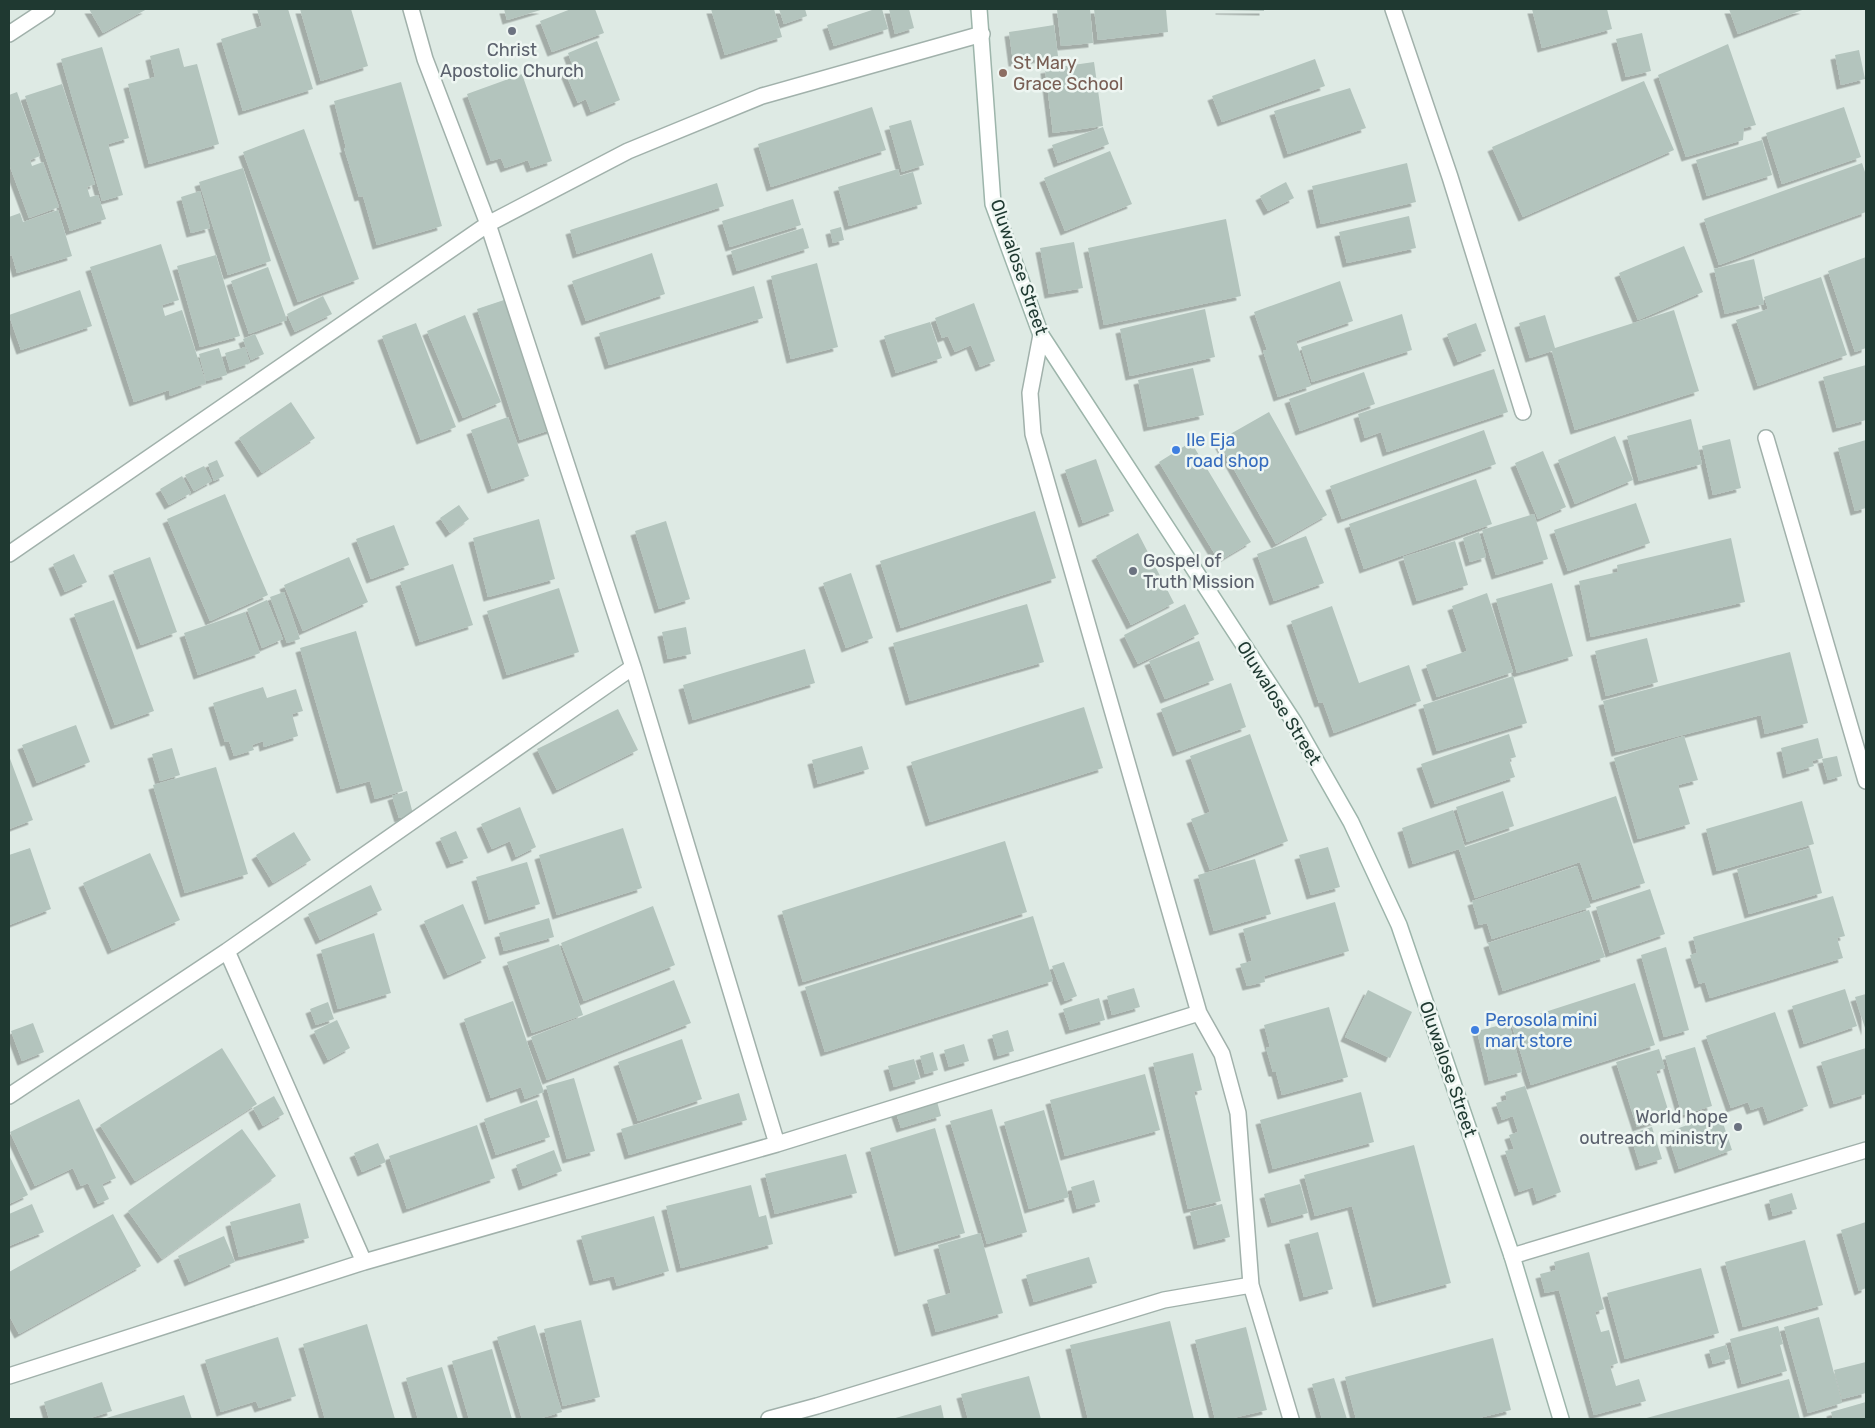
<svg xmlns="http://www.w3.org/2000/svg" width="1875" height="1428" font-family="Rubik,sans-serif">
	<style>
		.building { fill: #b3c4bd; filter: url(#shadow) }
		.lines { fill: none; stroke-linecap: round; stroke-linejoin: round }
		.street-casing { stroke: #a1b1ab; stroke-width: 18 }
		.secondary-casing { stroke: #9db5ab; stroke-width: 18 }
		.street { stroke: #fff; stroke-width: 15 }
		.secondary { stroke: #fff; stroke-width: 15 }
		.worship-dot { fill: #6b7280; stroke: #eef6f2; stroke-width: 2 }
		.education-dot { fill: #8d6e63; stroke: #eef6f2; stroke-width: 2 }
		.shop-dot { fill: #3f7fe0; stroke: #eef6f2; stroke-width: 2 }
		.labels { text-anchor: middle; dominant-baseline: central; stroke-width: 5; stroke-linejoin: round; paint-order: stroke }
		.worship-label { font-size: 18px; fill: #5b616d; stroke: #eef6f2 }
		.education-label { font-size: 18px; fill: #785e54; stroke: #eef6f2; text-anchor: start }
		.street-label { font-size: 18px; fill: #1f3931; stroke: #eef6f2 }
		.shop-label { font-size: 18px; fill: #366cbe; stroke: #eef6f2; text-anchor: start }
	</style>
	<defs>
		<filter id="shadow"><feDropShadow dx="-4.5" dy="4.5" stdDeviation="0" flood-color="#0004"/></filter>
	</defs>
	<rect width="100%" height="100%" fill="#deeae4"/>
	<path class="building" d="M89,9h58l-44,24z
		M257,9h31l25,80 -70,22 -22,-72 41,-13z
		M300,9h51l17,57 -47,15z
		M504,9h40l-37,11z
		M571,9h24l9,24 -52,19 -12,-31z
		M711,9h63l8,28 -57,18z
		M779,9h26l2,7 -23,8z
		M875,9h7l6,20 -54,17 -7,-21z
		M889,9h20l5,19 -19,6z
		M1057,9h33l3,34 -32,3z
		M1094,9h72l2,23 -70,8z
		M1220,9h44v2l-44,-1z
		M1532,9h75l5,20 -70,19z
		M1729,9h76l-67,25z
		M1054,25l4,31 -45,6 -4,-30z
		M1642,33l9,38 -25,6 -10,-38z
		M597,41l23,59 -29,12 -5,-13 -8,4 -15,-36 9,-3 -4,-11z
		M1728,44l28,81 -12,3 -1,12 -57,17 -28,-82z
		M102,47l27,91 -21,6 15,51 -21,6 -41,-142z
		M179,48l5,19 13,-3 22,80 -70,20 -21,-80 27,-7 -5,-21z
		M1859,50l6,29 -24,6 -6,-30z
		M1315,59l10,27 -103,36 -10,-26z
		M1094,62l9,64 -50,7 -8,-64z
		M522,74l30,87 -21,7 -3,-8 -23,8 -4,-10 -10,3 -24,-67z
		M1644,81l30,69 -151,67 -31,-70z
		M401,82l41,144 -65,19 -14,-49 -4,1 -15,-49h2l-12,-47z
		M62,84l33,100 -8,3 3,10 8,-2 8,24 -36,12 -45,-135z
		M1350,88l16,40 -78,26 -14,-43z
		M17,92l23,64 -10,4 2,6 11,-4 16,45 -30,11 -20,-54v-69z
		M872,107l14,43 -115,37 -13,-43z
		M1844,107l17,50 -79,27 -16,-51z
		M911,120l13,45 -22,7 -13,-46z
		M1103,127l6,17 -51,19 -6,-18z
		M304,129l55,150 -61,23 -55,-150z
		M1762,140l10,35 -65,21 -11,-36z
		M1110,151l22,53 -67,27 -21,-53z
		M1407,163l9,39 -95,22 -9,-38z
		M1862,163l4,12v37l-147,53 -15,-46z
		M243,168l28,93 -43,14 -29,-93z
		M898,169l2,7 13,-4 9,32 -73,22 -11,-39z
		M1286,182l8,16 -26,13 -8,-15z
		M717,183l7,23 -147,48 -7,-24z
		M200,191l10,37 -19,5 -10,-36z
		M793,199l8,26 -71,22 -8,-26z
		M58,210l14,46 -55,17 -5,-18 -3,1v-39l11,-4 3,9z
		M1409,216l7,32 -69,15 -8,-31z
		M1226,219l15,77 -137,29 -16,-77z
		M841,227l3,13 -11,3 -3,-13z
		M803,228l6,20 -72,23 -6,-20z
		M1074,242l9,46 -34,6 -9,-46z
		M161,244l18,56 -17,5 3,11 17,-6 24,73 -36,13 -1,-6 -35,12 -44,-135z
		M1684,246l19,46 -65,28 -19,-47z
		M652,253l13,41 -79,27 -14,-40z
		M216,255l24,81 -40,11 -23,-81z
		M1866,257v91l-11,4 -27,-81z
		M1754,259l10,45 -39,10 -11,-45z
		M817,263l21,84 -47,12 -20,-83z
		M268,267l19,53 -38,14 -18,-53z
		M1821,277l26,78 -89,31 -22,-66 32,-11 -4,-12z
		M1340,281l13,40 -57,20 15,45 -33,11 -15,-46 4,-1 -13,-38z
		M754,286l9,32 -154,47 -10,-32z
		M80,290l12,36 -71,24 -12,-35z
		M323,296l9,18 -37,18 -8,-18z
		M510,298l43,131 -33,11 -43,-131z
		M974,303l21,58 -15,6 -9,-22 -16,7 -7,-16 -6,2 -7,-20z
		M1205,309l10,48 -85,19 -10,-47z
		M1674,310l25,81 -124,39 -23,-79 -22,7 -11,-35 26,-8 10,33z
		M1402,314l10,36 -100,32 -11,-35z
		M465,315l36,87 -38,16 -36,-87z
		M930,322l12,36 -46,15 -12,-37z
		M416,323l40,104 -35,13 -39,-104z
		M1476,323l10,28 -28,11 -11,-28z
		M255,334l9,20 -13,6 -8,-21z
		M245,347l5,16 -20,7 -5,-17z
		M219,348l8,27 -21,6 -7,-27z
		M1866,365v55l-29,8 -14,-51z
		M1193,368l11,47 -56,12 -10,-47z
		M1494,369l14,43 -121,40 -6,-20 -16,6 -7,-24z
		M1364,372l11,32 -75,27 -11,-32z
		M291,402l24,36 -53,35 -23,-35z
		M1269,412l58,103 -51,29 -58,-103z
		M508,417l21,59 -37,13 -21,-59z
		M1691,419l11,45 -63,17 -12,-45z
		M1484,430l12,34 -154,55 -12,-33z
		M1615,436l18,44 -58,24 -17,-44z
		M1730,439l11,49 -28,7 -11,-49z
		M1866,440v68l-11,3 -17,-63z
		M1191,442l60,100 -32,19 -60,-99z
		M1543,451l23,56 -28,12 -23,-56z
		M1096,459l18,52 -31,12 -18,-53z
		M217,460l7,16 -10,5 -6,-17z
		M204,466l8,15 -18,10 -9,-16z
		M182,476l9,17 -22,12 -9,-16z
		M1476,479l16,45 -128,45 -15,-45z
		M225,494l43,101 -58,26 -43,-102z
		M1636,503l14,40 -82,28 -14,-41z
		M459,505l10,14 -19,14 -10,-15z
		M1035,511l21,67 -155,50 -21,-67z
		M1534,514l14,45 -52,16 -14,-45z
		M539,519l16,60 -67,18 -15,-59z
		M666,521l24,78 -31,10 -24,-78z
		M394,525l15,40 -38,14 -15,-40z
		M1479,532l7,25 -16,5 -7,-24z
		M1138,533l36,70 -43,22 -35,-69z
		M1306,536l18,47 -50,18 -17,-47z
		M1731,538l14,64 -154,35 -12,-56 39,-9 -1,-7z
		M1455,541l13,44 -51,16 -14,-44z
		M74,554l13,28 -22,10 -12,-28z
		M150,557l27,75 -36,13 -28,-74z
		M349,557l19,45 -65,29 -19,-46z
		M453,564l20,61 -53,17 -20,-60z
		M851,573l22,65 -27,10 -23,-65z
		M1552,583l21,73 -56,17 -21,-74z
		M559,588l20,64 -72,23 -20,-64z
		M284,592l16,47 -13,4 -17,-46z
		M1487,593l26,79 -76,25 -11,-32 41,-14 -15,-45z
		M114,600l40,111 -39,14 -41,-111z
		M267,600l16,39 -21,9 -15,-39z
		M1027,604l17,58 -134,39 -17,-58z
		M1185,604l14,30 -61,30 -14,-29z
		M1332,606l27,77 50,-18 12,36 -87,32 -11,-31 -4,1 -28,-82z
		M245,612l15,41 -62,22 -14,-42z
		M686,627l5,27 -23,5 -6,-27z
		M356,631l47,160 -28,8 -5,-18 -29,8 -41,-141z
		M1647,638l11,44 -52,14 -11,-45z
		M1199,641l15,39 -49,19 -16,-38z
		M805,649l10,34 -122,37 -10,-35z
		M1790,652l18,71 -43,11 -4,-19 -145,37 -13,-51z
		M1513,676l14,47 -90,28 -14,-46z
		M1231,683l15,44 -69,25 -16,-43z
		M263,687l4,11 29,-9 7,22 -11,3 6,22 -34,11 -1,-6 -11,4 2,5 -20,6 -5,-15 -4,1 -12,-39z
		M1084,707l19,61 -173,54 -19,-60z
		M618,709l20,41 -81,40 -20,-41z
		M76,725l14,37 -53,21 -15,-38z
		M1250,734l38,107 -78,29 -19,-51 19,-7 -20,-56z
		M1509,734l7,23 -7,2 6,18 -80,27 -14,-40z
		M1684,736l14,44 -20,5 12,39 -52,15 -24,-81z
		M1818,738l5,20 -11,3 2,5 -27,8 -6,-26z
		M862,746l7,23 -51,15 -6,-24z
		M172,748l8,27 -20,6 -8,-27z
		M9,756l24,64 -24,9z
		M1837,756l5,20 -14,4 -6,-21z
		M216,767l32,107 -63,19 -32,-108z
		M407,791l6,23 -14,4 -7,-22z
		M1503,791l11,35 -47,16 -11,-35z
		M1616,796l29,87 -52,17 -13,-38 -105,36 -16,-49 -46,15 -11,-36 51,-18 12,37z
		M1802,801l12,43 -97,27 -11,-42z
		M520,807l16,40 -20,10 -6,-16 -18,8 -11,-25z
		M623,828l19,60 -85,27 -18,-60z
		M456,831l12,27 -17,6 -11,-26z
		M294,832l17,28 -38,23 -17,-28z
		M1005,841l22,71 -224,70 -21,-71z
		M1328,847l12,40 -29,8 -12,-40z
		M30,848l21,61 -42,16v-70z
		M1810,848l12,45 -73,21 -12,-45z
		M150,853l30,67 -68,30 -29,-67z
		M1255,859l16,55 -57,17 -16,-56z
		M527,862l13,42 -51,16 -13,-43z
		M1577,866l14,41 -99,32 -5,-16 -8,2 -7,-24z
		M371,885l11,25 -62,30 -12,-26z
		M1650,889l15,45 -55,19 -14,-46z
		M1833,896l12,40 -8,2 6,20 -133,40 -5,-16 -6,2 -9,-29 7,-2 -4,-16z
		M1335,902l14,49 -85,25 1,6 -18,4 -7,-22 12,-3 -9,-32z
		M463,904l23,54 -38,17 -24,-54z
		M653,906l22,59 -91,36 -23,-58z
		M1589,910l16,47 -102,34 -15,-48z
		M1033,916l20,65 -228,71 -20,-65z
		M549,918l5,19 -50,14 -5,-18z
		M374,933l17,60 -53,16 -17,-59z
		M559,944l24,71 -51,18 -25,-71z
		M1666,947l23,83 -25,7 -23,-82z
		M1064,962l13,34 -12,5 -13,-35z
		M674,980l17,43 -144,57 -16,-43z
		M1635,983l20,62 -124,40 -20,-62z
		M1134,988l6,19 -28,8 -5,-19z
		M1845,989l12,37 -53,18 -12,-38z
		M1368,990l44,22 -22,46 -45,-21z
		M1866,994v37l-11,-34z
		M1099,998l6,22 -35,10 -7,-21z
		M513,1001l31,91 -19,7 -4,-12 -30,11 -27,-79z
		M328,1002l6,17 -18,6 -6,-16z
		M1329,1007l19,70 -66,18 -6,-23h-3l-7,-24 4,-1 -6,-22z
		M1775,1012l33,94 -40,15 -5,-15 -12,4 -3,-8 -17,6 -25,-72z
		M337,1020l13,28 -22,12 -14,-29z
		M33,1023l11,29 -22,9 -11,-30z
		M1509,1023l13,49 -33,9 -12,-50z
		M1008,1030l6,21 -16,5 -6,-21z
		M682,1039l20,60 -64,22 -20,-59z
		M964,1044l5,17 -20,6 -5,-17z
		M1695,1047l17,59 -30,9 -17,-59z
		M222,1048l35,56 -122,77 -35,-56z
		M1866,1048v46l-32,10 -13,-42z
		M1659,1049l6,19 -9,3 14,45 -33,11 -21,-65z
		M933,1052l5,18 -13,4 -5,-18z
		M1193,1053l9,37 -8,2 27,109 -33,8 -35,-146z
		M914,1059l6,20 -26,8 -6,-21z
		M1145,1074l15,56 -95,26 -15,-56z
		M574,1078l21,73 -28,8 -21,-73z
		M1525,1086l36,106 -24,9 -4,-14 -14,5 -14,-41 9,-2 -5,-14 9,-3 -5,-16 -11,4 -6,-17 11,-3 -2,-8z
		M1361,1092l13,50 -101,27 -13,-49z
		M739,1093l8,27 -118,35 -8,-26z
		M274,1096l10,18 -21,12 -10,-18z
		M936,1098l5,18 -40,12 -6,-18z
		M79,1099l37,79 -14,6 7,15 -11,5 -10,-21 -7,3 -8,-18 -38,18 -25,-54z
		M537,1100l13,37 -54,18 -12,-36z
		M992,1109l35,123 -40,12 -37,-123z
		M1044,1110l25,87 -40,12 -25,-87z
		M1720,1114l12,36 -53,19 -12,-37z
		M477,1125l18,53 -88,31 -18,-53z
		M1652,1127l10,32 -22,7 -10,-32z
		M935,1128l30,105 -66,19 -29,-104z
		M242,1129l34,47 -114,83 -34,-48z
		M378,1143l8,19 -24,10 -8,-19z
		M1414,1145l37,138 -74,20 -25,-97 -37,10 -11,-41z
		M554,1150l8,21 -39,15 -7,-21z
		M846,1154l11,39 -82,21 -10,-40z
		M9,1155l19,40 -19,9z
		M1094,1180l6,22 -23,7 -6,-22z
		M1300,1184l8,29 -36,10 -8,-29z
		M751,1185l8,32 7,-2 7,29 -92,24 -15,-62z
		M1792,1193l5,16 -24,7 -4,-16z
		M300,1203l9,35 -70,19 -9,-35z
		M32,1204l12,28 -35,14v-32z
		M1222,1204l8,33 -32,8 -8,-33z
		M113,1214l28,52 -122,68 -10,-19v-43z
		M654,1216l15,55 -52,15 -3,-10 -20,5 -13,-45z
		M1866,1222v66l-7,3 -18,-61z
		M1318,1232l15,57 -29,8 -15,-57z
		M980,1233l23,80 -67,19 -9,-32 24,-7 -13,-48z
		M224,1236l11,26 -46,20 -11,-26z
		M1805,1240l18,65 -80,22 -18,-65z
		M1589,1252l15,57 -9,3 6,20 8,-2 9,33 -8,3 6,20 23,-7 7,22 -52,14 -35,-125 -14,3 -5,-19 16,-4 -2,-8z
		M1089,1257l8,26 -63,19 -8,-27z
		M1701,1268l18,65 -94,26 -18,-66z
		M1819,1317l23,86 -34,10 -24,-86z
		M581,1320l19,77 -37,9 -19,-77z
		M1170,1321l24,98h-106l-18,-74z
		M367,1324l28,95h-70l-22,-75z
		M535,1325l27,87 -24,7h-16l-25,-82z
		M1778,1326l5,18 -3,1 7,26 -45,13 -12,-45z
		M1246,1327l21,83 -38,9h-14l-20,-79z
		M278,1337l18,59 -37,12 -3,-7 -35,11 -16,-52z
		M1493,1338l18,72 -36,9h-119l-11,-42z
		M1726,1345l4,14 -17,5 -4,-14z
		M492,1349l20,70h-43l-17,-58z
		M1866,1362v31l-24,6 -8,-29z
		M442,1367l16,52h-40l-12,-41z
		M1029,1376l12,43h-73l-7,-25z
		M1334,1378l13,41h-25l-10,-35z
		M1789,1379l11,40h-157z
		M102,1382l10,29 -25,8h-38l-5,-17z
		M184,1395l8,24h-89z
		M1866,1402v17h-33l-2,-7z
		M941,1405l3,14h-52z"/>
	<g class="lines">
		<g class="street-casing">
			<path id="street" d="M411,9l14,50 63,165 145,443 144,477
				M1393,9l57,168 73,235
				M9,34l38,-25
				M1041,335l-11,58 3,41 166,579 23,41 16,59 13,172 40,134
				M1766,438l100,343
				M9,554l479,-330 140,-73 134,-55 220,-62
				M227,951l137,311
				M9,1096l218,-145 406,-284
				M1512,1256l354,-106
				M9,1376l355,-114 413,-118 422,-131
				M769,1419l48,-13 347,-106 87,-15"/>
		</g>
		<g class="secondary-casing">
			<path id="secondary" d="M979,9l14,195 48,131 253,387 57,100 48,103 113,331 49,163"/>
		</g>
		<use href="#street" class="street"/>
		<use href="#secondary" class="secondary"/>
	</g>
	<g class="worship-dot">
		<circle cx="512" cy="31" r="5"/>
		<circle cx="1133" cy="571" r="5"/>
		<circle cx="1738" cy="1127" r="5"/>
	</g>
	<circle class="education-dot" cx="1003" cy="73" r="5"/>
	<g class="shop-dot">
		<circle cx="1176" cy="450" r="5"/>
		<circle cx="1475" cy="1030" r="5"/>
	</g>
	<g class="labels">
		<g class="worship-label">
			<text x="512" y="50">Christ<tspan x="512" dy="21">Apostolic Church</tspan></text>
			<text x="1143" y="561" text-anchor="start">Gospel of<tspan x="1143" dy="21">Truth Mission</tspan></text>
			<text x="1728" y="1117" text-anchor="end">World hope<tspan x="1728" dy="21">outreach ministry</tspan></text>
		</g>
		<g class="education-label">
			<text x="1013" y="63">St Mary<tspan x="1013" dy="21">Grace School</tspan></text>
		</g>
		<g class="street-label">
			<text transform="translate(1019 267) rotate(71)">Oluwalose Street</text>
			<text transform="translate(1279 703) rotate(58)">Oluwalose Street</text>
			<text transform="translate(1448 1069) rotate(71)">Oluwalose Street</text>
		</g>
		<g class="shop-label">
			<text x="1186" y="440">Ile Eja<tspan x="1186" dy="21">road shop</tspan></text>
			<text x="1485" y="1020">Perosola mini<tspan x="1485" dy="21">mart store</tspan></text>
		</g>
	</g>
	<rect width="1875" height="1428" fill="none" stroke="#1f3931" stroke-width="20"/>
</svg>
